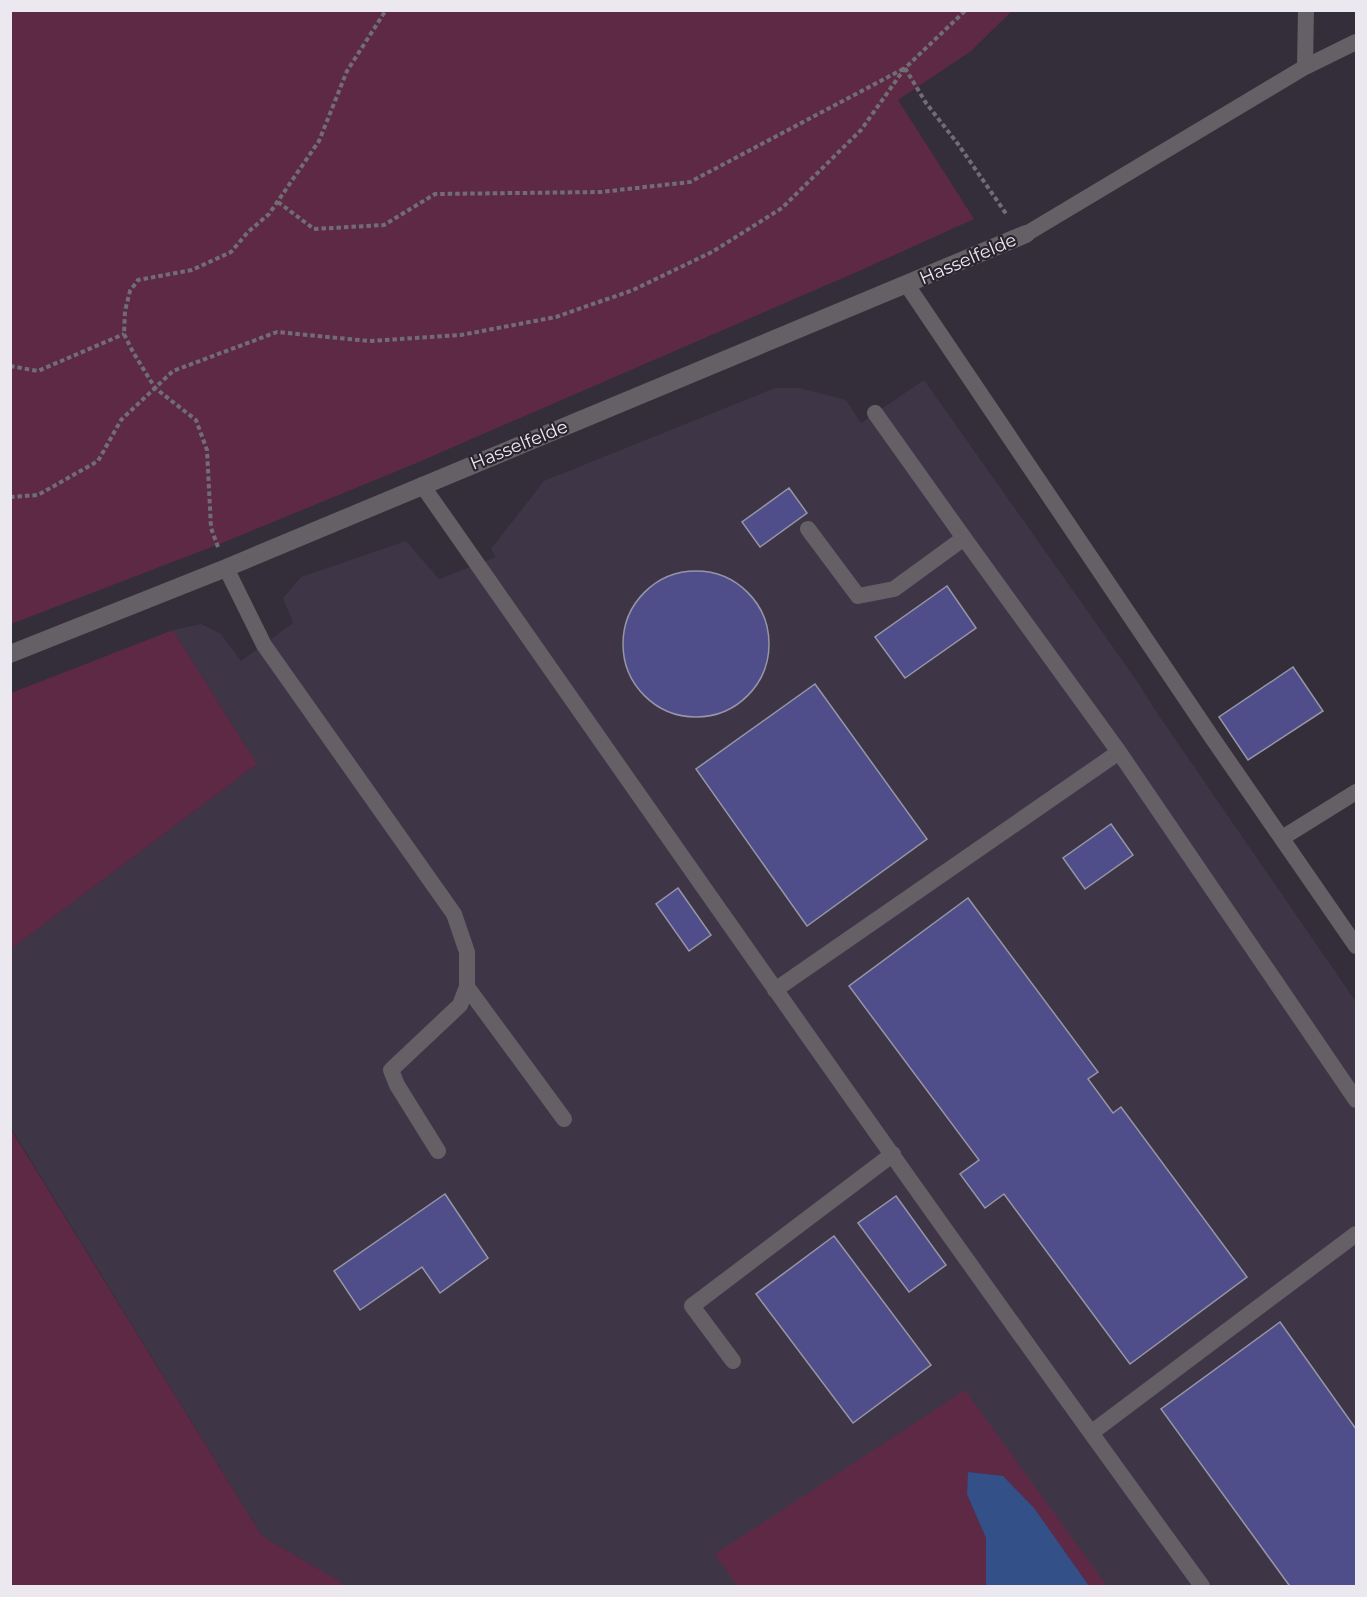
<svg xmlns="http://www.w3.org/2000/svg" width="1367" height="1597" font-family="Montserrat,sans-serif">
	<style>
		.built { fill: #3e3647 }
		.green { fill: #5e2945 }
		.water { fill: #345089 }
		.building { fill: #504d8b; stroke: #9696a5; stroke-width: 1.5 }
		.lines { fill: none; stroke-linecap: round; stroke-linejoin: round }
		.path { stroke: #716d77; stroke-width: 4; stroke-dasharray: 4.5 3; stroke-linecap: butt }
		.lane { stroke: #656065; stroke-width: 16 }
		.street { stroke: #656065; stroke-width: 18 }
		.labels { text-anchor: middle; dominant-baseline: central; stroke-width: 4.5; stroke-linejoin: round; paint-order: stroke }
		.street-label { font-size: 18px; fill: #ebe8ef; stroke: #29242f }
	</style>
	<rect width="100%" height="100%" fill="#332e39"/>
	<path class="built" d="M924,380l215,304 14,23 203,295v584h-1008l-86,-50 -251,-408v-179l246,-185 -84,-134 28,-6 20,10 20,27 52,-38 -10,-25 18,-21 105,-36 33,38 57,-22 -5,-8 53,-68 231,-93h24l47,12 15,23z"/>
	<path class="green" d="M11,10h1001v1l-41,40 -73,49 76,119 -115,52 -445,193 -192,79 -211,81z
		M173,630l84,134 -246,185v-256z
		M10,1128l252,408 86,50h-337z
		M965,1390l142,196h-18l-55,-78 -31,-32 -34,-4 -2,22 19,44v48h-249l-22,-32z"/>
	<path class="water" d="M968,1472l35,4 31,32 55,78h-103v-48l-19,-44z"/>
	<path class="building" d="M789,488l18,25 -47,34 -18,-25z
		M623 644a73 73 0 1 1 146 0a73 73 0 1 1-146 0Z
		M947,586l29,42 -71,50 -30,-41z
		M1293,667l30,44 -75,49 -29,-43z
		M815,684l112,155 -120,87 -111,-157z
		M1111,824l22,31 -48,34 -22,-31z
		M678,888l33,47 -22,16 -33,-47z
		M968,898l130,174 -10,7 25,34 8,-6 126,170 -117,87 -126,-170 -19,14 -25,-34 19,-14 -130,-174z
		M445,1194l43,64 -48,35 -18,-26 -62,43 -26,-39z
		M896,1196l50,69 -37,27 -51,-69z
		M834,1236l97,129 -78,58 -97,-129z
		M1280,1322l76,107v157h-69l2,-1 -128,-176z"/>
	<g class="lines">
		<path class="path" d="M905,68l21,35 32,41 49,71
			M278,202l36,27 70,-4 51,-31 166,-2 89,-10 215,-114
			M10,366l28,5 86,-37
			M10,497l28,-2 60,-34 23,-41 52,-49 104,-39 92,9 92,-6 95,-18 77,-27 79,-38 70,-44 79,-78 44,-62 61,-58
			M218,547l-7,-19 -4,-78 -11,-30 -41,-32 -22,-36 -9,-18 1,-23 5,-20 8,-11 54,-10 39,-18 17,-20 21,-18 50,-73 28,-70 39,-61"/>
		<path class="lane" d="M1305,67l1,-57
			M1026,234l279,-167 51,-25
			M907,285l306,454 143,207
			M875,413l89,125
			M422,485c258,369 515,738 780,1101
			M808,529l50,67 36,-7 70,-51 155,214 237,348
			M226,568l38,77 190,269 13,38v35l-7,18 -69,65 6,15 41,66
			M1282,838l74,-46
			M467,987l97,132
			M775,990l344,-238
			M733,1361l-41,-55 201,-152
			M1091,1433l265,-199"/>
		<path class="street" d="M10,654l216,-86 800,-334"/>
	</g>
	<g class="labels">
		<g class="street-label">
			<text transform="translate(968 259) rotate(-23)">Hasselfelde</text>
			<text transform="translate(519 445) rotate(-22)">Hasselfelde</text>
		</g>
	</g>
	<rect width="1367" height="1597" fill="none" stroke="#ebe8ef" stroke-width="24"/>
</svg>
